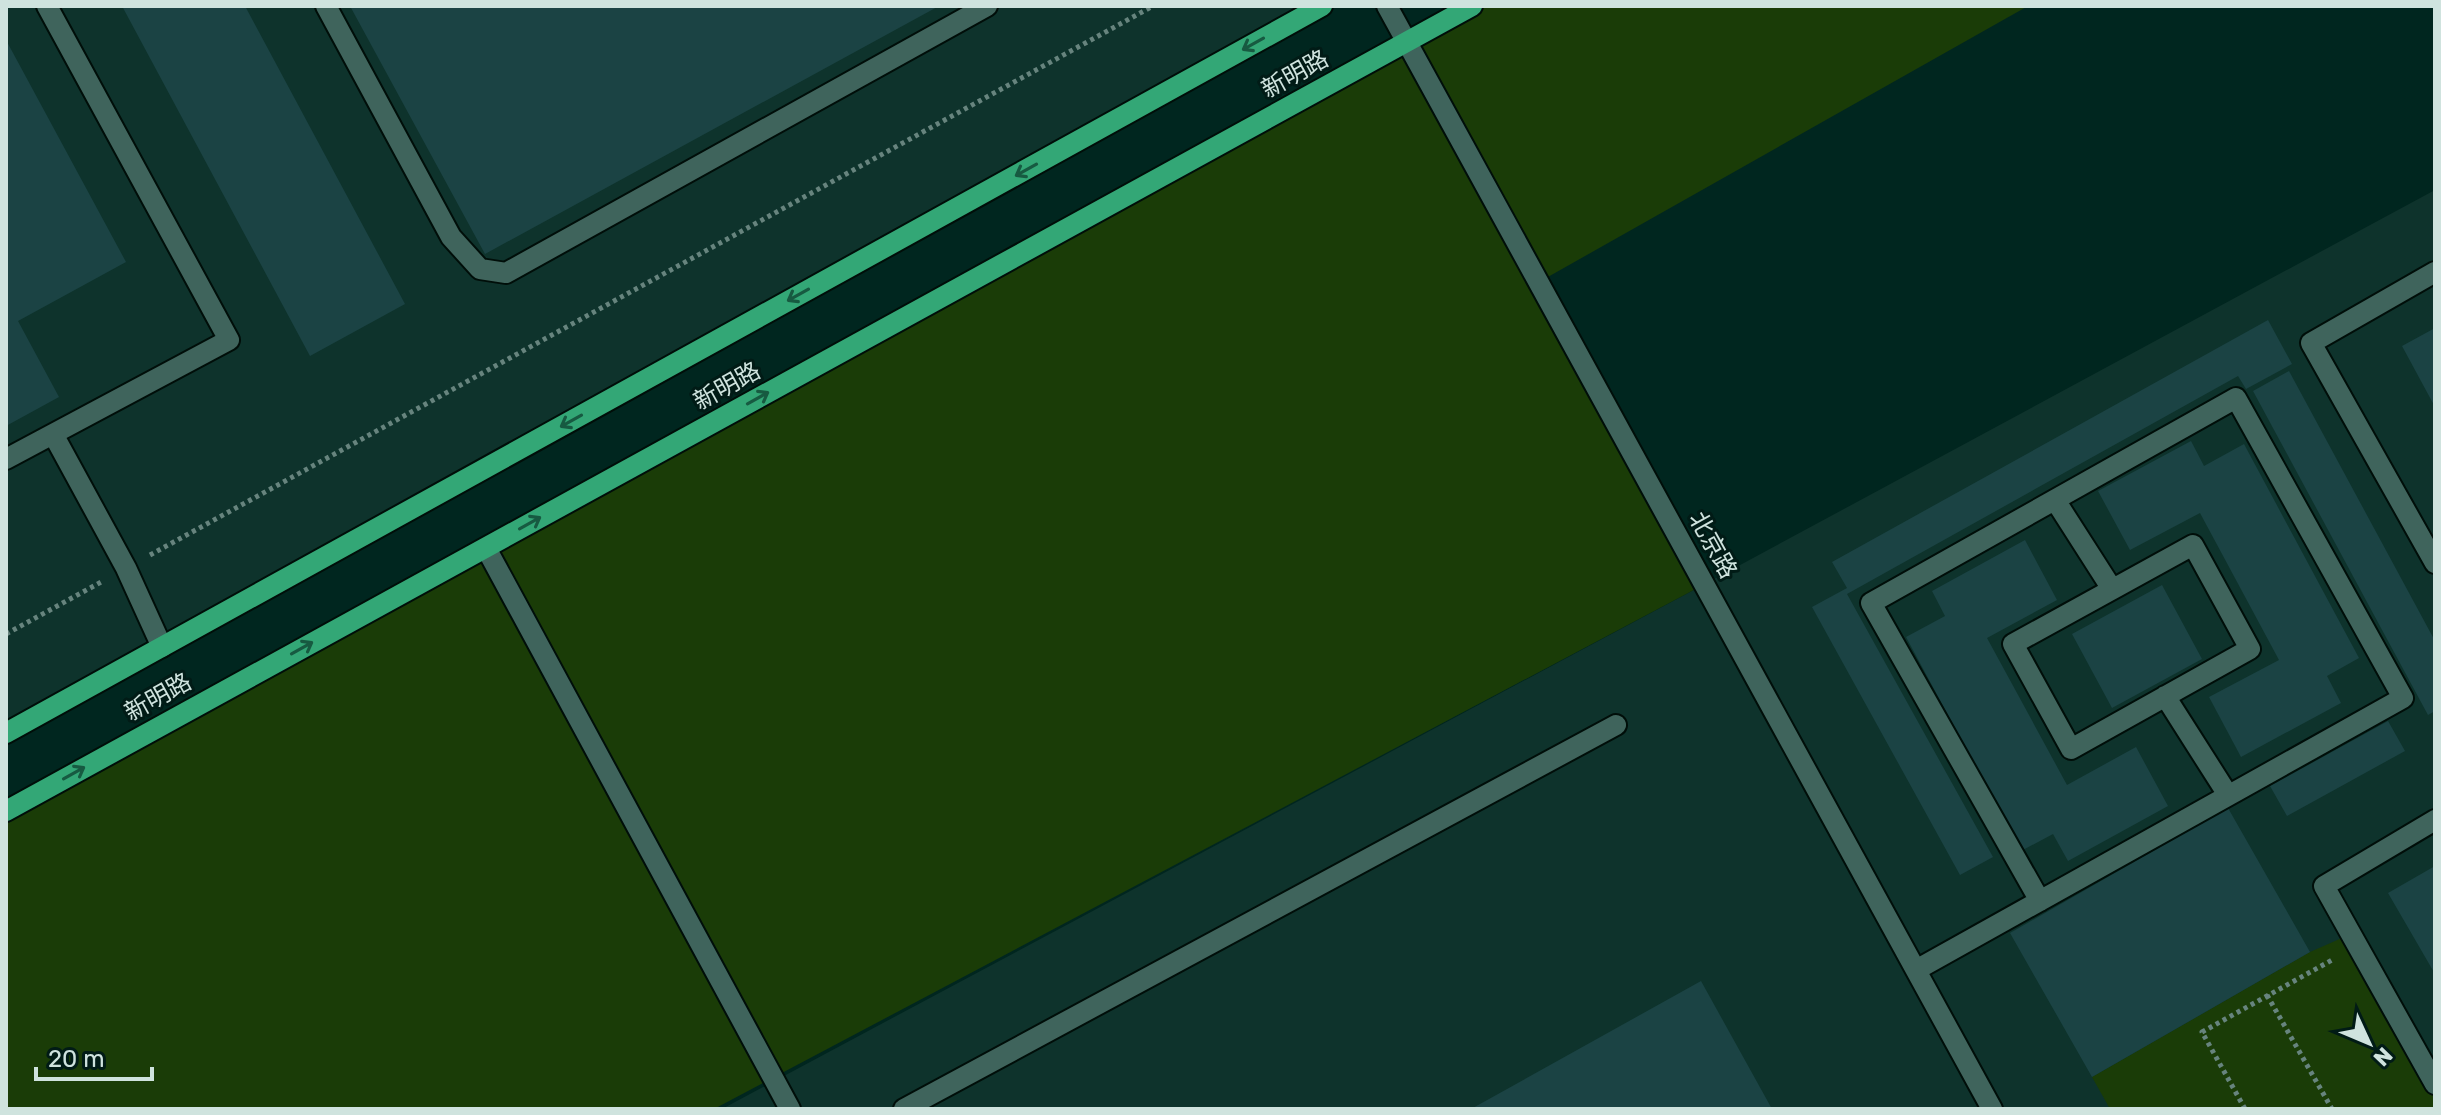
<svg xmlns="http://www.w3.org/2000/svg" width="2441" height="1115" font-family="Rubik,'Noto Sans SC',sans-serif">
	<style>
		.built { fill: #0e332c }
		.green { fill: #1a3c07 }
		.building { fill: #1b4344 }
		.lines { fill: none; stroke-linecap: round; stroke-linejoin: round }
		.minor-casing { stroke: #000e09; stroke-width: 24 }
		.major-casing { stroke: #000e09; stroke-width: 24 }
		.path { stroke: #67847e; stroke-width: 5; stroke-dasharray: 4 4; stroke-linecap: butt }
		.minor { stroke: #3f645c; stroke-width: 20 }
		.major { stroke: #33a776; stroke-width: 20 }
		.oneway { stroke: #175a41 }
		.labels { text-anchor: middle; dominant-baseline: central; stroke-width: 6; stroke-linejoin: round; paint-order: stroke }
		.street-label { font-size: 24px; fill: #cfe3de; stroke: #011b16 }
	</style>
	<rect width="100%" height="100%" fill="#00261f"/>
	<path class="built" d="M6,6h1315l-1315,721z
		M2435,190v919h-1713l983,-525z"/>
	<path class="green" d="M1472,6h556l-489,276 166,302 -991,525h-708v-299z
		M2351,934l84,150v25h-325l-18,-32 218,-125z"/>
	<path class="building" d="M122,6h123l160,298 -95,52z
		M350,6h589l-454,248z
		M6,40l120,222 -108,59 41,76 -53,29z
		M2268,320l24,44 -46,25 -8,-13 -391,218 146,263 -33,18 -148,-268 35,-19 -15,-26z
		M2435,328v79l-33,-61z
		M2289,371l146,270v70l-7,4 -175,-324z
		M2191,441l13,25 40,-22 115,214 -32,18 14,27 -100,54 -32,-60 70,-37 -79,-147 -70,37 -32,-59z
		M2025,540l32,60 -70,38 80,147 69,-38 32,59 -100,55 -15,-27 -32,17 -115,-214 39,-21 -13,-25z
		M2162,585l40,74 -90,49 -40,-74z
		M2388,721l17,30 -118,65 -17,-30z
		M2228,808l82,144 -218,125 -82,-144z
		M2435,866v108l-47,-81z
		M1701,981l71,128h-301z"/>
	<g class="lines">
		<g class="minor-casing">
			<path id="minor" d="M326,6l125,231 29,32 26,4 481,-267
				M1387,6l605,1103
				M2435,272l-124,71 124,220
				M53,434l73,134 36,79
				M6,459l223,-119 -182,-334
				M2055,500l57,89
				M2193,545l57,104 -179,100 -58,-105z
				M486,548l304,561
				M2165,696l63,99
				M2435,820l-111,66 111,198
				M1916,970l487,-272 -167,-300 -365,205 169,298
				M904,1109l712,-384"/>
		</g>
		<g class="major-casing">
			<path id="major" d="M6,733l1316,-727
				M6,811l1466,-805"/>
		</g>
		<path class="path" d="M150,555l1003,-549
			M6,634l97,-53
			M2267,995l65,114
			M2245,1109l-43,-77 130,-72"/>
		<use href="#minor" class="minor"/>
		<use href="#major" class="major"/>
	</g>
	<defs><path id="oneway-shaft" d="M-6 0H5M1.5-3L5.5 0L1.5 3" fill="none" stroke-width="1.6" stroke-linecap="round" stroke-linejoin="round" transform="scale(2)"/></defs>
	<g class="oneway">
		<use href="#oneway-shaft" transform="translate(1253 44) rotate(151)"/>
		<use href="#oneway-shaft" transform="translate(1026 170) rotate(151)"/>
		<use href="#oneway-shaft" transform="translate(798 295) rotate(151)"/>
		<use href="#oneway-shaft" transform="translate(758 398) rotate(-29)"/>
		<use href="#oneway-shaft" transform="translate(571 421) rotate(151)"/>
		<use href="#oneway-shaft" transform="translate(530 523) rotate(-29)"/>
		<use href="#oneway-shaft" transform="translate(302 648) rotate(-29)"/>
		<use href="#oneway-shaft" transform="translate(74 773) rotate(-29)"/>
	</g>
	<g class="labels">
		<g class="street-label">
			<text transform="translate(1295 74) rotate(-29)">新明路</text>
			<text transform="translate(727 386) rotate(-29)">新明路</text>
			<text transform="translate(1713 545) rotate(61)">北京路</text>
			<text transform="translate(158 697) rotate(-29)">新明路</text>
		</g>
	</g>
	<rect width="2441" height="1115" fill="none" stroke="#cfe3de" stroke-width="16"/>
	<g transform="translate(2369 1043) rotate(134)" stroke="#011b16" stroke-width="6" paint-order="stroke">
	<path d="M0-6L14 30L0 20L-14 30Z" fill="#cfe3de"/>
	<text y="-12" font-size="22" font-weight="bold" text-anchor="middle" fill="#cfe3de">N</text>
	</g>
	<path d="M36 1067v12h116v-12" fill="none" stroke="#cfe3de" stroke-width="4"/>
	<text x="48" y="1067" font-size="24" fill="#cfe3de" stroke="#011b16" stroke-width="6" paint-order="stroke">20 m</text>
</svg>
